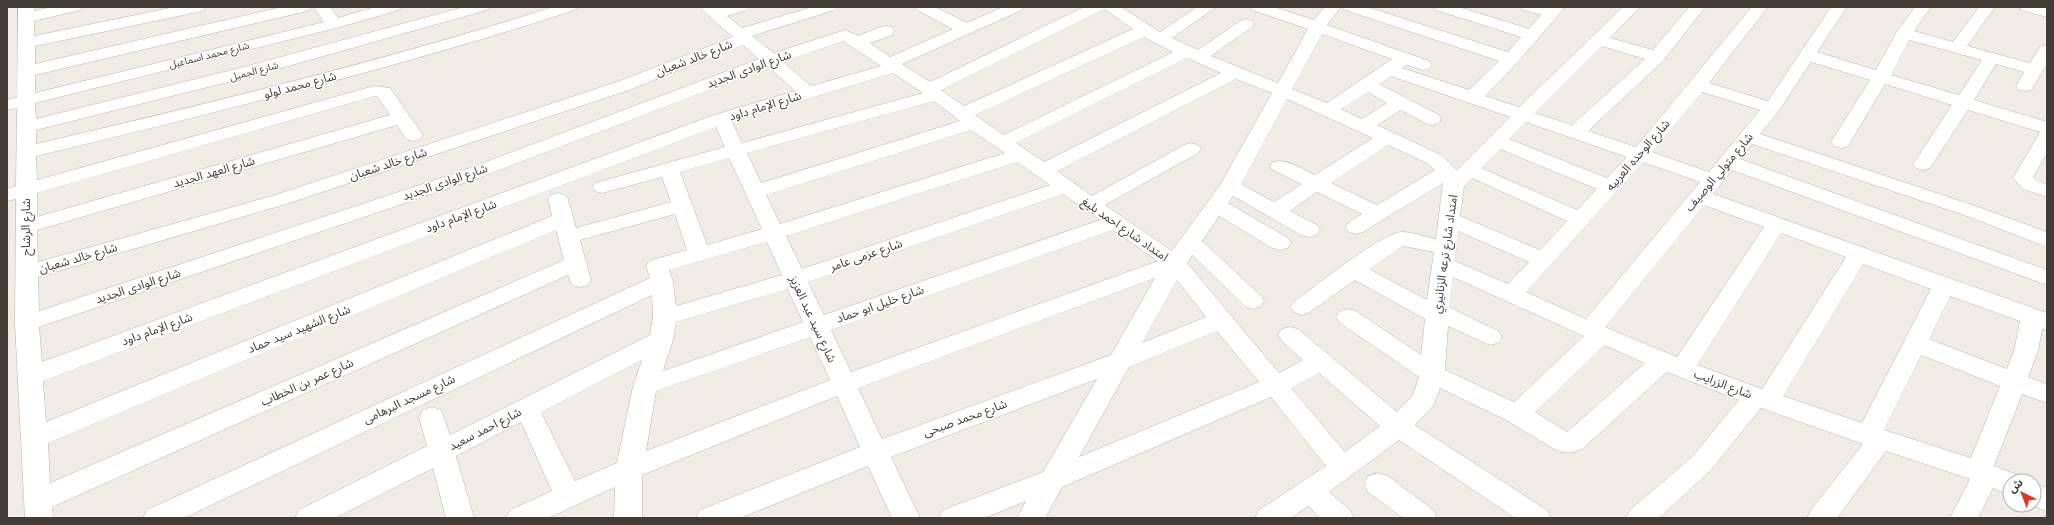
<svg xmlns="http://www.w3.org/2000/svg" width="2054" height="525" font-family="'Space Grotesk','Noto Sans Arabic',sans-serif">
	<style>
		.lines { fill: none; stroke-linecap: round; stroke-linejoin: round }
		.minor-casing { stroke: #bbb3a9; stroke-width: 1 }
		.minor { fill: #fff; fill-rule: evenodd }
		.labels { text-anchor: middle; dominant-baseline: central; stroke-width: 3; stroke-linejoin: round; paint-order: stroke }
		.far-street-label { font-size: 10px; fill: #433c36; stroke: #fff }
		.street-label { font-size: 12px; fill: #433c36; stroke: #fff }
	</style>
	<rect width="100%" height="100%" fill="#f1ece6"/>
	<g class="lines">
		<g class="minor-casing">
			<path id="minor" d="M18,7h16v4l18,-4h30l-2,3 -46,11v15l141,-29h31l-2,3 -6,2 -163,34v18l247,-57h29l-2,3 -6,2 -268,63v18l289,-71 -10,-15h16l8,11 37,-11h26l-2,3 -59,17 -305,76 1,16 212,-53 216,-59h25l-2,3 -227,64 -224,56v14c174,-41 347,-83 517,-137h24l-2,3c-178,58 -358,102 -539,146l1,24 337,-94 16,2 33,47 -3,4 -7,2 -7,-2 -9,-14 -360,105 1,32 234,-66 345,-114 116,-45 -34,-30h50l-2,3 -20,6 15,12 70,-21h25l-2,3 -83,26 22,17 71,-23 13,6 22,-9 6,-1 6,1 2,4 -2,4 -22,8 20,14 63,-28 -36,-19 -2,-3h20l32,16 36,-16h21l-2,3 -120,54 28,18 154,-75h37l39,25 37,-25h19l-44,31 26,12 42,-29 6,-2 6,2 2,3 -2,3 -41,29 67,27 30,-54 -56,-19 -2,-3h24l40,13 11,-13h16l-14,18 102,36 3,4 -3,4 -6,1 -16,-5 -5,3 67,22 30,-29 -154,-51 -2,-3h24l141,45 13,-15 -85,-27 -2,-3h25l70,22 12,-14 -18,-5 -2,-3h44l-48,56 -32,33 34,11 104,-100h17l-30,31 43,12 36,-43h16l-42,54 -75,70 48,16 114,-138 -1,-2 18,1 -58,75 59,18 63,-94h16l-30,45 59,18 20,-37 19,-26h16l-17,24 39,11 26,-35h16l-28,39 63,17 11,-17 6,-1v19l-16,26 -6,1 -6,-1 -3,-4 8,-14 -28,-8 -22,36 73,22v31l-14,24 4,4 10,3v13l-24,-8 -10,-11 27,-46 -72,-22 -38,58 -7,2 -7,-2 -3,-4 39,-59 -67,-21 -37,62 -7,2 -7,-2 -3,-4 39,-62 -59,-18 -33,50 -18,22 221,74 66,24v15l-80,-31 -215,-72 -12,15 307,111v15l-315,-115 -19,24 334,119v17l-5,-1 -4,22 -10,26 19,7v19l-25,-9 -28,72 26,10 2,5h-12v14l-17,-7 -15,30h-28l20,-39 -84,-28 -49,67h-30l4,-8 52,-66 -102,-36 -51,63 -51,47h-33l4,-8 62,-53 47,-57 -72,-28 -85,77 -9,3h-10l-9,-3 -46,-28 -68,-33 -7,18 -18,19 132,85 4,8h-36l-116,-78 -70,52 21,18 4,8h-33l-13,-12 -17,12h-36l4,-8 67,-44 -55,-69 -209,90 -17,31h-28l9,-17 -42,17h-45l4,-8 100,-38 54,-93 -206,78 29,61h-28l-24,-52 -128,52h-44l4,-8 160,-63 -23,-51 -195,79v43h-28l1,-31 -67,31h-42l4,-8 42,-19 -31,-69 -65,34 18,62h-28l-13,-50 -98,50h-40l4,-8 128,-64 -8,-29 4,-7 9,-3 9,3 9,25 200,-100 3,-18 -1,-22 -468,223h-41l4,-8 503,-232 -4,-12 3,-5 38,-11 -12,-36 -95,26 11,40 -3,5 -8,2 -8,-2 -4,-10 -516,232 1,11h-28l-10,-195 1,-124 -9,2v-12l9,-3 1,-78 -10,2v-10l10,-3zM1104,9l29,20 -169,77 -23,-16zM1322,34l70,25 -65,44 -35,-14zM1144,37l29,15 -169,83 -29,-20zM1909,40l73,20 -23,35 -68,-20zM843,41l38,25 -70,20 -28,-24zM743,45l16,14 -300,113 -420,139 -1,-34 248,-73 343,-114zM1602,46l43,13 -73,66 -37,-12zM1187,58l34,15 -177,89 -28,-19zM769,67l26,24 -81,24 -672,247 -3,-35 434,-147zM893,73l30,20 -181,50 -10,-21zM1391,76l119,41 -53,53 -16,-15 -64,-30 24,-15 24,13 7,2 7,-2 2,-4 -2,-4 -60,-31zM1236,79l36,14 -52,92 -48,66 -67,-46 93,-52 3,-4 -3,-4 -7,-2 -7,2 -92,51 -35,-25zM1368,92l19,11 -25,16 -21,-10zM1702,92l58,18 -51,62 -57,-20zM375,96l3,1 12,18 -353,102v-24zM1287,99l86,39 -58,37c-13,-6 -27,-17 -42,-13l-3,4 3,4 29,14 -28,18 -33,-18zM934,101l26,20 -199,62 -14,-30zM1526,122l101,35 -20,21 -98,-39zM716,127l9,20 -130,36 -3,4 3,4 7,2 60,-16 9,25 -95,26 -8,-29 -3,-4 -7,-2 -7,2 -3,4 4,17 -506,206 -3,-41zM971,130l34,23 -225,71 -14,-29zM1388,145l39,18 8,7 -58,35 -46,-22zM1500,149l97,40 -20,21 -96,-42zM729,158l33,71 -55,16 -27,-73zM1017,162l33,23 -248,84 -16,-33zM1643,162l57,20 -114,137 -60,-27zM1472,178l95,43 -27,29 -80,-34 4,-30zM1443,183l-7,56c-11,-2 -23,-7 -34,-7 -19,0 -88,55 -108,70l-4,5 4,5 8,3 8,-3 45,-32 70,39 -4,36 -65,-44 -8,-2 -8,2 -4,6 4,6 79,54 -6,18 -16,17 -99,-83 -8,-2 -8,2 -4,6 4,6 21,19 -24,13 -92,-110 5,-8 53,51 8,3 8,-3 3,-5 -3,-5 -59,-55 17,-25 53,32 8,2 8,-2 3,-5 -3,-5 -60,-35 5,-7 68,39 8,2 8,-2 3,-5 -3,-5 -27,-14 27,-19 45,22 -13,8 -4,5 4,5 7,2 7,-2zM1063,194l37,26 -276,95 -16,-33zM1704,205l60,22 -87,130 -72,-30zM556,230l8,30 -514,223 -2,-40zM1113,230l45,31 -307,111 -20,-42zM1458,231l71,31 -21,22 -53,-23zM1781,233l65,24 -84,132 -65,-24zM767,242l15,33 -106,31 -3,-25 -4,-11zM1403,246l31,6 -7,48 -58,-31zM1863,264l68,25 -69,134 -79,-27zM1453,277l131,59 -70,66 -69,-32 3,-44 42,19 8,-2 4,-6 -4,-6 -49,-24zM1155,278l-44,77 -229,84 -24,-51zM1177,280l29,37 -64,26zM788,289l15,33 -140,49 10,-31 3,-18zM1950,296l70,25 -6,30 -7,18 -78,-30zM1217,331l42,51 -180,75 50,-90zM810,337l20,43 -184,71 10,-60zM1604,345l41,18 -78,69 -32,-20zM1921,355l79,31 -29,72 -87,-28zM642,360l-9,26 -16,77 -42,18 -34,-69zM1319,373l61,53 -35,26 -54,-64z
				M2019,7h28v10l-26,-7z
				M1378,473l10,3 45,34 4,8h-34l-35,-26 -4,-8 4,-8z
				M2034,484l13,4v23l-17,-6h4z"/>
		</g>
		<use href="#minor" class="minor"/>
	</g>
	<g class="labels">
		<g class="far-street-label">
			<text transform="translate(209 55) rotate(-14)">شارع محمد اسماعيل</text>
			<text transform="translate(254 71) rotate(-15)">شارع الجميل</text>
		</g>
		<g class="street-label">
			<text transform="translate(694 58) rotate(-21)">شارع خالد شعبان</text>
			<text transform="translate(749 69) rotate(-20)">شارع الوادى الجديد</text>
			<text transform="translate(300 85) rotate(-15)">شارع محمد لولو</text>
			<text transform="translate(765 106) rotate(-17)">شارع الإمام داود</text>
			<text transform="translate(1638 155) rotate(-49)">شارع الوحده العربيه</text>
			<text transform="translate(388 164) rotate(-18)">شارع خالد شعبان</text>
			<text transform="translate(214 172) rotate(-16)">شارع العهد الجديد</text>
			<text transform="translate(1719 172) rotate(-50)">شارع متولي الوصيف</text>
			<text transform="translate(445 182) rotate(-19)">شارع الوادى الجديد</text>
			<text transform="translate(461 216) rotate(-20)">شارع الإمام داود</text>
			<text transform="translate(26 227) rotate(-90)">شارع الرشاح</text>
			<text transform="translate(1125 229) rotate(35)">امتداد شارع احمد بليغ</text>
			<text transform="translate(1445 254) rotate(-82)">امتداد شارع ترعه الزنانيري</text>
			<text transform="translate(866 255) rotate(-19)">شارع عزمى عامر</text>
			<text transform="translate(78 258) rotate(-16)">شارع خالد شعبان</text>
			<text transform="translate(138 286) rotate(-18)">شارع الوادى الجديد</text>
			<text transform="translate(880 304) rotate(-19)">شارع خليل ابو حماد</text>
			<text transform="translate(813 319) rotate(65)">شارع سيد عبد العزيز</text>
			<text transform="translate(157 329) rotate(-20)">شارع الإمام داود</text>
			<text transform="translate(299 329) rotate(-22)">شارع الشهيد سيد حماد</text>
			<text transform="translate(307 382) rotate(-24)">شارع عمر بن الخطاب</text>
			<text transform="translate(1723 384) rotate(21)">شارع الزرايب</text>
			<text transform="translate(409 399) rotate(-25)">شارع مسجد البرهامى</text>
			<text transform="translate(965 418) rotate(-20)">شارع محمد صبحى</text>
			<text transform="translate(485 429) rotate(-27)">شارع احمد سعيد</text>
		</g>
	</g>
	<rect width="2054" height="525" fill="none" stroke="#433c36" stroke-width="16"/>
	<g transform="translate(2022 493) rotate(318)"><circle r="19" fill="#ffffff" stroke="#b4b1af"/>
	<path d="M0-3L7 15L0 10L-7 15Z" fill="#e63327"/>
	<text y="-6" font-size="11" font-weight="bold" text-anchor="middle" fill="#433c36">ش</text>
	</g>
</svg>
